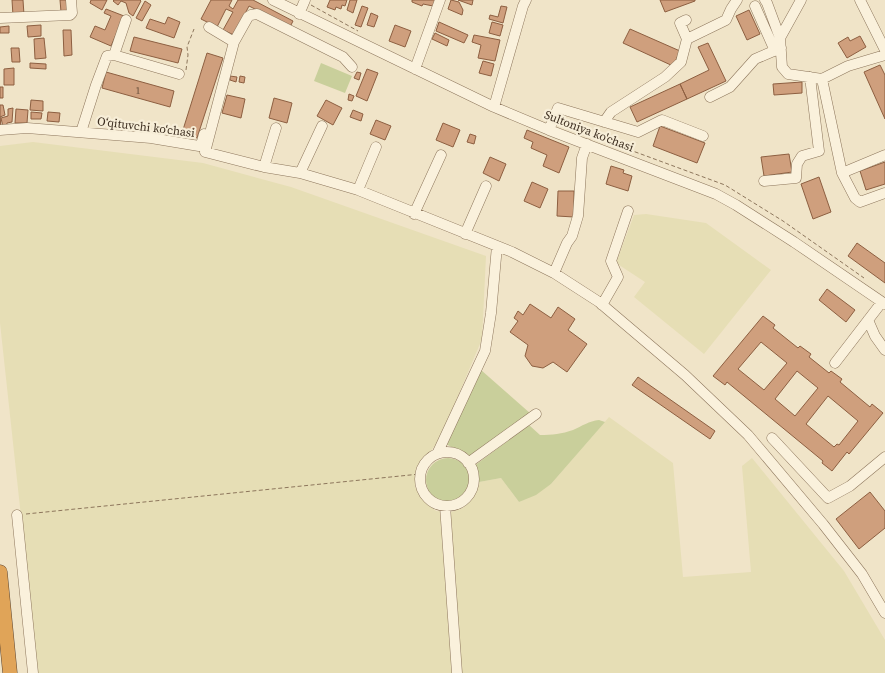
<svg xmlns="http://www.w3.org/2000/svg" width="885" height="673" font-family="'Source Serif 4',serif">
	<style>
		.farmland { fill: #e6deb5 }
		.green { fill: #c9cf9b }
		.building { fill: #cf9f7d; stroke: #8d5f41; fill-rule: evenodd }
		.lines { fill: none; stroke-linecap: round; stroke-linejoin: round }
		.minor-casing { stroke: #8d765c; stroke-width: 11 }
		.highway-casing { stroke: #5b4430; stroke-width: 15 }
		.path { stroke: #8d765c; stroke-width: 1; stroke-dasharray: 4 2.5; stroke-linecap: butt }
		.minor { stroke: #faf1dc; stroke-width: 10 }
		.highway { stroke: #e0a458; stroke-width: 14 }
		.labels { text-anchor: middle; dominant-baseline: central; stroke-width: 4.5; stroke-linejoin: round; paint-order: stroke }
		.number-label { font-size: 10px; fill: #624a37 }
		.street-label { font-size: 12px; fill: #3d2e20; stroke: #f7eed8 }
	</style>
	<rect width="100%" height="100%" fill="#f0e4c8"/>
	<path class="farmland" d="M33,142l170,21 88,24 195,69 -4,83 -43,102 -23,27 -1,19 12,16 9,8 15,1 12,-4 10,-12 6,-14 22,-4 18,24 32,-18 58,-67 64,46 10,114 68,-5 -9,-106 10,-8 92,113 41,69v33h-847l-38,-350v-177z
		M646,214l60,9 65,47 -67,84 -70,-57 11,-15 -29,-19 18,-48z"/>
	<path class="green" d="M321,63l31,13 -7,17 -31,-12z
		M481,370l50,44 -62,43 -23,-13z
		M599,420l6,2 -54,62 -15,11 -17,7 -18,-24 -22,4 -5,-16 55,-41 11,10c12,0 22,-1 33,-5 9,-4 16,-9 26,-10z
		M426 480a22 22 0 1 1 44 0a22 22 0 1 1-44 0Z"/>
	<path class="building" d="M12,0h11l1,15 -11,1z
		M60,0h8l1,12h-8z
		M91,0h16l-5,10 -12,-7z
		M114,0h26l1,1 -8,15 -4,-3 -3,-10 -5,-2 -3,4 -5,-4z
		M211,0h21l-3,6 4,3 5,-9h15l40,21 -3,6 -41,-21 -15,29 -11,-5 10,-18 -7,-3 -9,18 -16,-8z
		M330,0h17l-2,6 -3,-1 -1,4 -5,-2 -1,3 -8,-3z
		M350,0h7l-4,13 -6,-3z
		M412,0h23l-2,6 -10,-2 -1,2 -10,-4z
		M451,0l8,2 4,8 -1,5 -14,-6z
		M458,0h15l-1,5z
		M660,0h35v1l-30,11z
		M145,1l6,4 -9,16 -6,-3z
		M362,6l6,2 -7,19 -6,-2z
		M501,6l6,1 -4,16 -14,-4 1,-4 8,2z
		M106,9l18,7 -13,30 -21,-9 5,-11 10,4 6,-14 -7,-3z
		M749,10l11,24 -13,6 -11,-24z
		M371,13l7,3 -4,11 -7,-2z
		M168,17l12,5 -6,16 -28,-10 4,-9 15,5z
		M439,22l29,13 -4,8 -28,-12z
		M492,22l11,3 -3,11 -11,-3z
		M41,25v11l-13,1 -1,-11z
		M395,25l16,6 -6,16 -16,-6z
		M9,26v7h-9v-6z
		M630,29l50,22 -7,15 -50,-23z
		M63,30h8l1,25 -8,1z
		M435,33l14,7 -2,6 -15,-7z
		M474,35l26,5 -5,21 -17,-3 3,-13 -9,-3z
		M860,36l6,11 -19,11 -9,-15 10,-6 2,4z
		M134,37l48,12 -4,14 -48,-12z
		M44,38l2,20 -11,1 -1,-20z
		M708,43l18,38 -39,18 -7,-15 29,-14 -11,-23z
		M11,48h8l1,14h-8z
		M207,53l16,5 -26,80 -15,-5z
		M483,61l11,3 -3,12 -12,-3z
		M30,63l16,1v5l-16,-1z
		M880,65l5,10v44l-21,-47z
		M14,68v17h-10v-16z
		M367,69l11,4 -11,28 -11,-5z
		M106,72l68,19 -4,16 -68,-19z
		M357,72l4,1 -2,7 -5,-2z
		M230,76l7,1 -1,5 -6,-2z
		M240,76l5,1 -1,6 -5,-1z
		M802,82v11l-28,2 -1,-11z
		M680,84l7,15 -50,23 -7,-15z
		M0,87h3v11h-3z
		M349,94l5,2 -2,5 -4,-1z
		M227,95l18,4 -4,19 -19,-5z
		M274,98l18,5 -5,20 -18,-5z
		M31,100l12,1v10l-13,-1z
		M326,100l16,8 -9,17 -16,-9z
		M0,105h3l2,10 -5,2 1,10h-1z
		M13,108l-1,14 -5,1 -1,4h-3l-2,-9 7,-2v-7z
		M16,109l12,1 -1,13h-12z
		M353,110l10,4 -2,7 -11,-4z
		M31,112l11,1 -1,6h-10z
		M48,112l12,1 -1,9 -12,-1z
		M376,120l15,6 -6,14 -15,-6z
		M443,123l17,7 -7,17 -17,-7z
		M660,126l45,17 -8,20 -44,-17z
		M527,130l42,17 -10,26 -16,-7 4,-11 -16,-7 2,-6 -9,-4z
		M470,134l6,2 -2,8 -7,-2z
		M789,154l3,18 -28,4 -3,-19z
		M490,157l16,7 -7,17 -16,-8z
		M885,162v22l-19,6 -6,-19z
		M611,166l13,4 -1,3 9,3 -4,15 -22,-7z
		M819,177l12,35 -18,7 -12,-35z
		M532,182l16,7 -8,19 -16,-7z
		M558,191h16v26l-17,-1z
		M857,243l28,20v20l-37,-27z
		M827,289l28,21 -9,12 -27,-22z
		M530,304l21,14 7,-11 17,12 -7,11 19,14 -20,28 -14,-10 -10,6 -11,-2 -7,-10 3,-11 -18,-13 8,-11 -4,-3 4,-7 5,4z
		M763,316l12,9 -2,3 25,20 2,-2 11,8 -2,3 20,16 2,-2 11,8 -2,3 30,25 2,-3 11,9 -34,41 -2,-2 -15,19 -10,-8 1,-2 -96,-79 -2,3 -12,-9zM761,342l26,21 -23,27 -26,-21zM797,371l21,17 -23,28 -20,-17zM828,396l30,25 -19,24 -2,-1 -3,3 -28,-23z
		M638,377l77,54 -5,8 -78,-54z
		M870,492l15,19v17l-26,21 -23,-30z"/>
	<g class="lines">
		<g class="minor-casing">
			<path id="minor" d="M273,0l221,107 55,23 167,64 20,11 58,37 91,62
				M765,0l2,3 13,35
				M801,0l-21,38 2,29 6,7 34,5 26,-13 37,-11
				M860,0l25,50
				M755,6l20,45
				M299,14l6,-14
				M0,18l70,-3 2,-2 -1,-13
				M686,20l-6,3 7,16
				M209,27l25,15
				M114,55l12,-35
				M352,67l-9,-10 -86,-43 -6,1 -3,2 -14,25 -29,110 59,15 36,6 58,17 154,62 42,21 45,29 86,73 63,60 75,89 39,50 23,39
				M415,69l25,-69
				M822,79l20,94 43,-18
				M710,97l20,-10 25,-28 26,-11
				M494,107l29,-101 3,-6
				M604,122l7,-10 54,-35 16,-15 6,-23 39,-19 5,-11 6,-9
				M0,130l27,-2 124,10 48,8 2,-1 3,-11
				M549,130l9,-22 80,24 24,-12 41,16
				M81,132l15,-47 11,-29 7,-1 65,19
				M264,167l12,-39
				M300,173l22,-47
				M842,173l13,25 5,4 25,-9
				M764,181l32,-3 1,-14 5,-8 17,-5 -9,-74
				M358,190l18,-43
				M414,214l27,-59
				M465,234l21,-48
				M554,273l13,-30 5,-7 6,-20 4,-58 5,-14
				M602,305l16,-28 -7,-16 17,-50
				M868,320l7,16 10,14
				M835,363l47,-61
				M772,438l56,60 22,-12 35,-29
				M420 479a27 27 0 1 1 54 0a27 27 0 1 1-54 0Z
				M437,454l48,-103 6,-38 6,-67
				M468,463l68,-49
				M445,506l12,167
				M17,515l16,158"/>
		</g>
		<g class="highway-casing">
			<path id="highway" d="M0,572l10,101"/>
		</g>
		<path class="path" d="M311,5l47,26
			M186,70l2,-15 -1,-8 7,-18
			M592,136l133,49 58,36 81,57
			M26,514l394,-40"/>
		<use href="#minor" class="minor"/>
		<use href="#highway" class="highway"/>
	</g>
	<g class="labels">
		<g class="number-label">
			<text x="138" y="90">1</text>
		</g>
		<g class="street-label">
			<text transform="translate(146 127) rotate(7)">Oʻqituvchi koʻchasi</text>
			<text transform="translate(589 131) rotate(21)">Sultoniya ko'chasi</text>
		</g>
	</g>
</svg>
